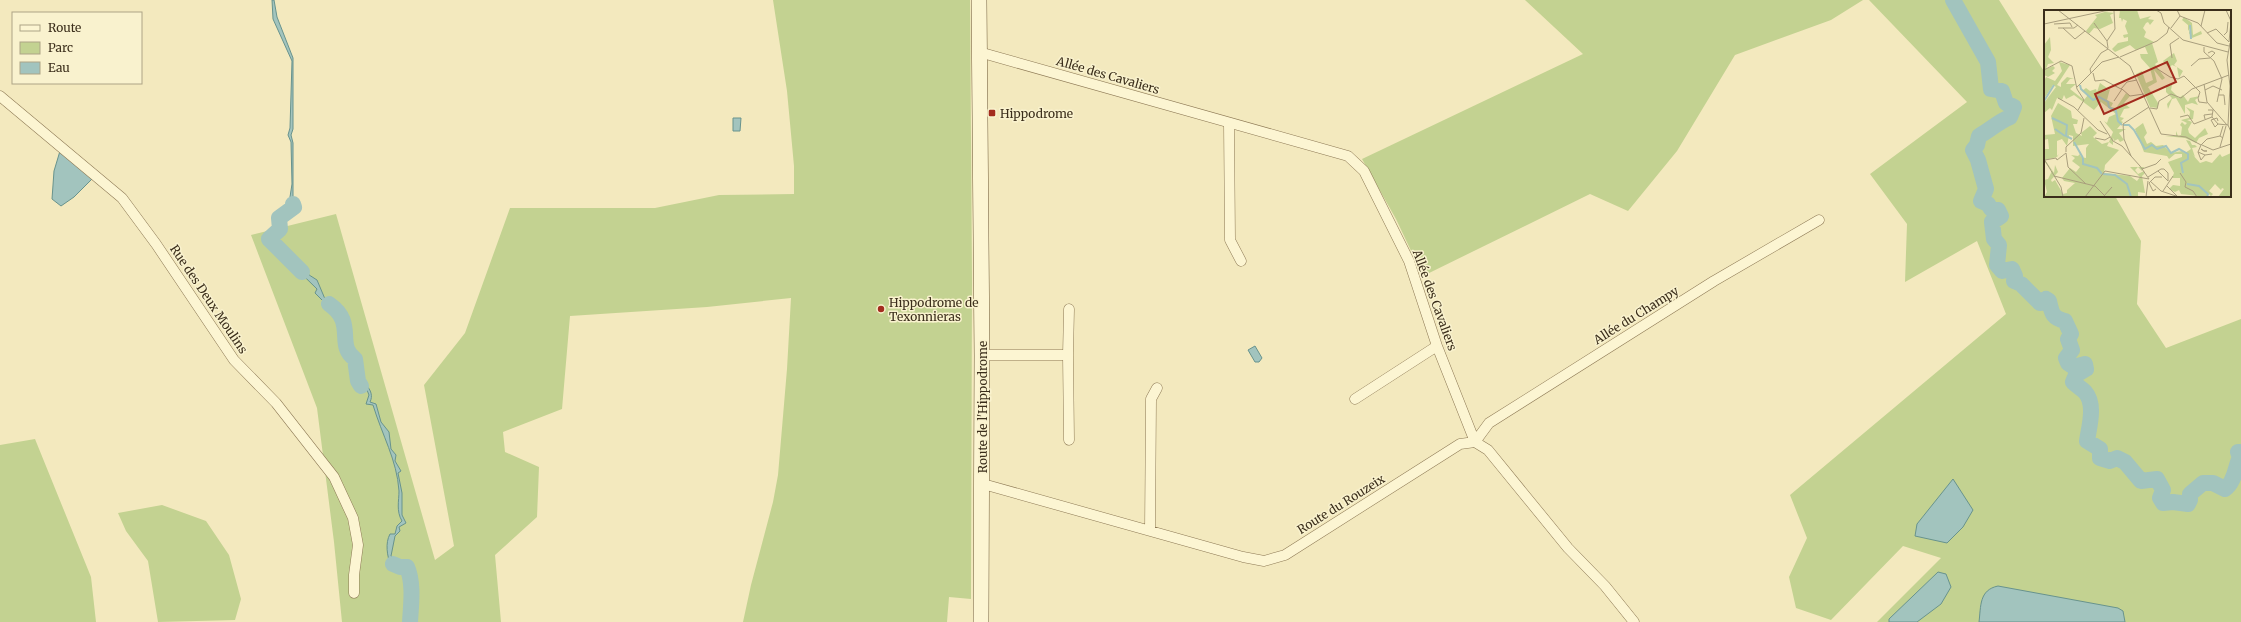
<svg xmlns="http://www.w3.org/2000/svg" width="2241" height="622" font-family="Merriweather,serif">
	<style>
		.green { fill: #c3d291 }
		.water { fill: #a2c4be; stroke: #68938d }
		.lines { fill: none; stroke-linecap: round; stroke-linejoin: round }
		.river { stroke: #a2c4be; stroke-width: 16 }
		.minor-casing { stroke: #8d7955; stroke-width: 11 }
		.secondary-casing { stroke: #6f5a38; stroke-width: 16 }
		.minor { stroke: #fcf5d2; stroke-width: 10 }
		.secondary { stroke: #fcf5d2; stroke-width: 15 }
		.poi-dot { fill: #a32c1e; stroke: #f9f2ce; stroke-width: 1.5 }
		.labels { text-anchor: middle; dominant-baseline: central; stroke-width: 3; stroke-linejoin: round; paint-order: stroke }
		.street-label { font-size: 12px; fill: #3b2e1b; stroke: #f9f2ce }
		.poi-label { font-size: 12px; fill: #3b2e1b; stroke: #f9f2ce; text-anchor: start }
		.inset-river { fill: none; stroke: #a2c4be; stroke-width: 2 }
		.inset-road { fill: none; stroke: #a99e7d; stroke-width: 1 }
		.view { fill: #a32c1e; fill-opacity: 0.15; stroke: #a32c1e; stroke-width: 2 }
		.inset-edge { fill: none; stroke: #3b2e1b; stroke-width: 2 }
	</style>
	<rect width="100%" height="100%" fill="#f3e9be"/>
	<path class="green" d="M773,0h197l2,280 -1,319 -22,-2 -2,25h-204l8,-37 22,-83 5,-27 9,-106 4,-71 -84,9 -137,9 -8,93 -59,23 2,20 34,15 -2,50 -42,38 6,67h-159l-8,-80 -17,-134 -66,-173 85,-21 99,346 19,-14 -30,-161 41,-52 45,-125h145l64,-13 75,-1v-28l-7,-75z
		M1525,0h338l-32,20 -96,35 -58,96 -49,60 -38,-17 -167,82 -27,-57 -34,-60 221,-105z
		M1869,0h130l46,73v123h70l26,45 -4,63 29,44 75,-29v303h-364l64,-64 -38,-12 -72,74 -35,-12 -7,-31 18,-39 -17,-43 216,-181 -29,-73 -72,41 2,-58 -37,-50 97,-72z
		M35,439l56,138 5,45h-96v-177z
		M162,505l44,16 23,34 12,44 -6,21 -77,2 -10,-61 -22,-30 -8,-18z"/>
	<path class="water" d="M272,0h2l3,17 16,41v71l-2,6 2,8v54l2,10 -15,12 -2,-1 8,-10 6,-3 -2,-8 2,-13 -1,-42 -3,-7 2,-7 2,-67 -19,-42z
		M733,118h8l-1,13h-7z
		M60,151l33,27 -19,19 -13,9 -9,-7 2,-28z
		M278,226h3v4l-9,10c13,14 28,30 45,40l8,19 12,5 6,19 6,9 -3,5 3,16 7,5c0,7 2,22 6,27h4c5,5 7,11 4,17l6,2 5,18 8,10 2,17 5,6 -1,6 6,10 -3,2 4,20v22l4,8 -7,4 1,4 -5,5 -4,20 7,9 11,-1 2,5 -1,5 -7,-5 -4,1 -8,-4c-4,-10 -6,-23 -1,-32h5l2,-8 5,-5c-6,-10 -3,-20 -3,-30 -2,-31 -17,-56 -26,-86l-7,-1 3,-9 -2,-5 -7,-3c-4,-6 -7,-21 -7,-27l-5,-4 -3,-13 -4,-3v-3l4,-3 -5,-8 -3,-15 -12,-8 -10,-10 2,-4 -51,-50v-2l12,-8z
		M1255,346l7,12 -3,4h-4l-7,-12z
		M1953,479l20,31 -10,17 -16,16 -32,-7 2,-12z
		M1938,572l8,2 5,13 -10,17 -24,18h-28v-3z
		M1998,586l120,22 5,3 2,11h-146c2,-16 0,-32 19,-36z"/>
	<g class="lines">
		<path class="river" d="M1953,0l35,62 3,27 11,2 4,12 8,4 -4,10c-12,5 -20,13 -31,19l-2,9 -4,5 5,10 8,29 -5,12 7,3 3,5 7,1 3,6 -9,6 2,17 5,6 -2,20 5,6 10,-2 3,7 -1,5 7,3 19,19 6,-4 3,2c3,12 3,17 16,20l6,13 -3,5 4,11 -6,8 2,5 6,4 11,-3 1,5 -10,6 -3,7c4,4 8,6 12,10 11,12 4,35 2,49l13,8v9l10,3 7,-3 8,4 16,19 16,-2 6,11 -3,8 3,5 10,-1 15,2 2,-4v-6l13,-11h10l12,6c10,-7 10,-22 15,-32l-2,-5h3
			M293,204l1,3 -15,11 1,11 -11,10 33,33
			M329,304c28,19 6,41 26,55l3,22 3,5
			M393,564l7,3h7c7,16 4,38 3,55"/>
		<g class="minor-casing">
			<path id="minor" d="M979,52l369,104 16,15 45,90 28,85 38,96
				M0,96l122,102 34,46 78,116 42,43 58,74 19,41 5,27 -4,30v18
				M1229,123l1,117 11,21
				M982,355h86l1,85
				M1068,355l1,-46
				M1355,399l82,-53
				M1475,442l14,-19 225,-142 105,-61
				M983,484l260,73 21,4 21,-6 175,-111 15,-2 13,8 80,98 37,38 29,36
				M1150,531l1,-132 6,-11"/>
		</g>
		<g class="secondary-casing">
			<path id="secondary" d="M979,0l3,355 -1,267"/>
		</g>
		<use href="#minor" class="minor"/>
		<use href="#secondary" class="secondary"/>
	</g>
	<g class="poi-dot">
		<rect x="988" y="109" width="8" height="8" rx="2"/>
		<circle cx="881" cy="309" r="4"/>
	</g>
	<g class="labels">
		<g class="street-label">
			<text transform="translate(1108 75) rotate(16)">Allée des Cavaliers</text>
			<text transform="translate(209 299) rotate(56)">Rue des Deux Moulins</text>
			<text transform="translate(1435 300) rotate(70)">Allée des Cavaliers</text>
			<text transform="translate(1636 315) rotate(-32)">Allée du Champy</text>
			<text transform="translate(982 407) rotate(-90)">Route de l'Hippodrome</text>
			<text transform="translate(1341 504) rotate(-32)">Route du Rouzeix</text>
		</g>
		<g class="poi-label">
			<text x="1000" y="113">Hippodrome</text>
			<text x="889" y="302">Hippodrome de<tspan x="889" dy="14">Texonnieras</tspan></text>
		</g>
	</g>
	<g transform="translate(2044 10)">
		<rect width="187" height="187" fill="#f3e9be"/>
		<path d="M67,0l-5,2 8,1 -4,2 3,8 -13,6 -6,-1 -5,6 -3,-3 11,-14 -2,-2zM76,0h17l3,9 11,-3 -3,3 6,1 -4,5 -2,-3 -2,1 -3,5 3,4 -2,5 10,5 -2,1 6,19 -3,2 10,14 -3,2 -8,-10 3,12 -9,5 10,16v5l-8,-1 -14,-33 6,-3 4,12 7,-3 -3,-12 -9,-10 -1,-4h8l-3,-7 -9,3 -6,-5 -15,7 -3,-3 6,-6 10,-2v-4l-4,1 -1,-3 5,-1 -3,-8 2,-5 -4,-2 -1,3 -1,-4h-2zM140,7l8,6 1,12 8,-4 1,3 -10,4 -3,-5 2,-7 -3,5v-6l-6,-5zM6,27l1,13 -3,7 6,6 -6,1 -2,5 7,-3 2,2 -3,3 3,2 -7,4 -4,-2v-30zM130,43l3,8 -3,4 9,6 -4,7 -2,-11 -5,-2 -3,3 -6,-7zM15,52l11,3 -13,20 4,2v-4l6,-6 7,2h-4l-4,5h10l-6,5 14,11 4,-5 -6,-4 4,-3 4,3 6,-2 1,3 3,-9 7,5 -2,3 5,-2 -3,11 6,3 -2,4 5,1 10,-15 4,3 -6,7 6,5 -6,1 -4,8 4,1 -3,3 2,1 -6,7h9l-7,4 5,7 -4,2 -2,-3 -4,2 -1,-3v7l-4,-3 -2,4 12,4 -14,15 -1,8 26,3 7,5 3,-4 -10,-10h14l-2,4 -4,-4 -3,3 3,4 6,-3 1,2 -3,3 3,17 -7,-1v5h-94l3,-5 -3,-12 4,-1 4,-8 -8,-10v-12h5l-1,-10 -4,1v-5l11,-1 -4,-18 7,-13 13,8 1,7 6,2 -1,4h-4l3,9 6,3 -1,-3 9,-7 7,7 -4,4 9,7 7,-2 4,-10 -9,-11 3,2 2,-6 7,-3 -15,-12 -7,8 -20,-15 -8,4 -2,-4 -2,5 -5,-2 -5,12 -2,-2 -6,5v-10l12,-16 -3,-2 -9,14v-18l2,-4 9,4 7,-10zM25,125l4,1v10l16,-2 -3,4v10l-5,-1 -1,-3 -2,2 -7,-1 4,3 -3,3 8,6 -4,5 -6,-4 -8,10 2,3 11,2 -8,7v3l-4,1 -8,-14 -3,2 -1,-2 7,-8 -3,-7 -1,8 -9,-13 12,-3 2,-3 -2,2v-15l5,-2 5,7zM128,75l-1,5 8,8 4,-3 5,7 2,-4 10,-2 -5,4 3,5 -6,-2 -7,2v9l-9,-16 -4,1 -4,10 -1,-5 5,-6 -6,-6v-6zM142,97l8,4 -1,8 -6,1 5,2 -4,7 1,4 6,5 10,-10 3,6 -9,4 -3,5 -11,-5 -20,-2h11v-5l2,5 3,-1 1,-8 -2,-2 2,-3 3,3 2,-2 -6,-3 8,-2 1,-6zM99,113l4,10 -3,4 3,7 4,-2 5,4 7,-1 8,8 11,-2 3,2 6,-4 -5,-9 4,1 2,4h3l2,2 -5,1 3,9 -3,-3 8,9 6,-2 6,2 8,-9 2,3 9,-4v44h-13l6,-8 -2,-1 -1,2 -6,-6 -6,7 4,3 -2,2 -3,-3 -1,4 -26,-3 -2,-4 -4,2 -6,-3 4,-4 7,1v-8h-8l2,-5 -6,-11 14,-5v-3h-7l-6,5 -2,-3 -23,-4 -9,-23z" fill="#c3d291" fill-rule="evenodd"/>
		<path class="inset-river" d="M146,15l1,14M36,75l1,4 12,11 6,-3 9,5 1,5 7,4 2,10 4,4M0,91l10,-16M8,108l15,7 -1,11 6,3M79,115h6l5,5 11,19 7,-4 5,4 9,-3 5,7 8,-4 9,5v5l-7,4 2,10M11,119l10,7M30,132l9,16M39,148v6l14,4 5,6M59,164l12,1 12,9 4,13M143,174l12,2 9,8 -1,3"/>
		<path class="inset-road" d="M14,0l72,56 31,68 25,3 15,8M112,0l5,3 3,10 19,17 45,12M133,0l3,6 18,7 19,20 12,3M182,0l5,11 -2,21M50,13l13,18 1,7M0,14l65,-14M10,14l16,-1 2,4M157,16l4,-16M14,18h16l4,-3M19,18l12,11 10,-8M127,18l9,-12M163,23l9,-4 13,13M180,25l3,-3 1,-10M63,31l8,-12 -1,-18M186,33l-3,17 3,26 -2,39 3,7M160,37v5l10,9 8,18 -5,23M164,43l4,-2 3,2 -5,5M76,47l37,-16 10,-8 2,-6M128,48l-2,-14 9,-6M147,56l8,-7 11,-1M112,58l14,9 8,2 6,-3 16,16 -2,6 1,4 8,1M0,60l17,-9 11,5 5,23 7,11 -6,10M47,63l-1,-4 11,-16 7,-4M49,63l2,8 9,-1 17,9 6,-7 10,-2M160,74l3,18 20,23M33,77l25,-25 17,-5M161,80l8,-4 9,4M175,85h5l1,10M14,88l16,9 24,23 9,4M70,91l8,-12 8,7 14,-2M106,98l7,1 2,-8 12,-7 10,4 11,-9 37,-14M164,100h5l-1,7 6,7 10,1M136,107l8,-2 6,9 18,-7M161,109l-1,-4 8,-1M56,111l13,20 9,5 18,20 9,13M174,111l-1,-3 -6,2 4,7 3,-3M51,128l10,2 5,-3M179,128l-3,-2 3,-10M157,135l-3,7 7,3 7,-1M157,135l6,-6 13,-3M158,135l11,5 18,-6M176,137l6,-21M157,139l3,2h3h-3zM22,142v-5l15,-14 3,-15M154,142l3,8 4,-5M22,143l2,14 18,17M87,146l-7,-17 -1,-15 26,-17M0,149l17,28 2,10M1,150l11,-2 1,2 9,-7M98,159l14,-5 5,-5M136,163l6,9 -1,5 8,4 4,6M10,166l41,10 11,11M104,167l13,-8h3l4,4v8l-10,-10M106,171l11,10 18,6M123,176l10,10M112,179l-3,2 -4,-8 6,-6h7M119,181l10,-15M60,186l8,-9M41,187l20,-26 44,8M102,187l2,-16"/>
		<path class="view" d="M123,52l9,20 -72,32 -9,-20z"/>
		<rect width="187" height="187" class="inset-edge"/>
	</g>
	<rect x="12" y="12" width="130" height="72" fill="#f9f2ce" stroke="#ada486"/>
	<rect x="20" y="25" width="20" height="6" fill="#fcf5d2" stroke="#ada486"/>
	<text x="48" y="32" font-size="12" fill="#3b2e1b">Route</text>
	<rect x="20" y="42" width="20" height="12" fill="#c3d291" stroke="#ada486"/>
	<text x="48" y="52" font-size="12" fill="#3b2e1b">Parc</text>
	<rect x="20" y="62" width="20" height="12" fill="#a2c4be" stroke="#ada486"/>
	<text x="48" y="72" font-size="12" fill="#3b2e1b">Eau</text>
</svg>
